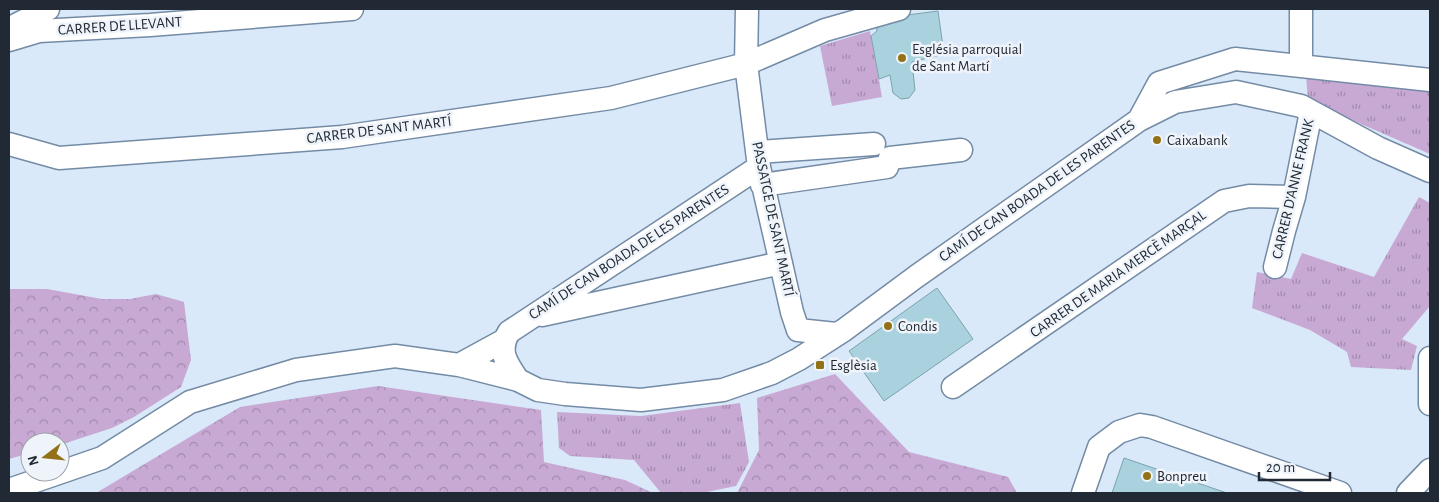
<svg xmlns="http://www.w3.org/2000/svg" width="1439" height="502" font-family="'Alegreya Sans',sans-serif">
	<style>
		.grass { fill: url(#grass-tufts) }
		.forest { fill: url(#forest-crowns) }
		.building { fill: #a9d2de; stroke: #7ba3ae }
		.lines { fill: none; stroke-linecap: round; stroke-linejoin: round }
		.minor-casing { stroke: #748ba5; stroke-width: 25 }
		.minor { stroke: #fff; stroke-width: 22 }
		.poi-dot { fill: #927117; stroke: #eff4fa; stroke-width: 2 }
		.labels { text-anchor: middle; dominant-baseline: central; stroke-width: 5; stroke-linejoin: round; paint-order: stroke }
		.street-label { font-size: 15px; fill: #212a34; stroke: #eff4fa }
		.poi-label { font-size: 15px; fill: #212a34; stroke: #eff4fa; text-anchor: start }
	</style>
	<defs>
		<pattern id="grass-tufts" width="24" height="20" patternUnits="userSpaceOnUse" patternTransform="scale(1.25)"><rect width="24" height="20" fill="#c8a9d4"/><path d="M3 7l-1-3M5 7V3M7 7l1-3M15 17l-1-3M17 17v-4M19 17l1-3" fill="none" stroke="#a28aad"/></pattern>
		<pattern id="forest-crowns" width="20" height="18" patternUnits="userSpaceOnUse" patternTransform="scale(1.25)"><rect width="20" height="18" fill="#c8a9d4"/><path d="M2 6a3 3 0 1 1 6 0M12 15a3 3 0 1 1 6 0" fill="none" stroke="#a28aad"/></pattern>
	</defs>
	<rect width="100%" height="100%" fill="#d9e9f9"/>
	<path class="grass" d="M870,31l12,66 -50,9 -12,-60z
		M1306,75l124,11v68l-122,-53z
		M1419,197l11,6v103l-28,33 15,7 -6,24 -60,-3 -4,-15 -37,-22 -58,-22 5,-36 34,7 11,-26 72,24z
		M740,403l9,59 -13,24 -34,7h-41l-27,-33 -64,-4 -11,-8 -2,-36 84,4z"/>
	<path class="forest" d="M9,289h38l55,10h28l26,-5 28,8 7,58 -10,27 -47,30 -22,11 -52,17v-3h-30v11l-21,6z
		M835,374l74,78 99,25 9,16h-280l22,-43 -2,-52z
		M378,386l163,24 3,52 81,18 28,13h-557l144,-86z"/>
	<path class="building" d="M938,11l6,43 -32,8 3,28 -6,8 -8,1 -8,-6 -3,-18 -11,4 -8,-43 6,-5 -1,-12z
		M937,288l36,51 -89,62 -35,-50z
		M1124,458l103,35h-115z"/>
	<g class="lines">
		<g class="minor-casing">
			<path id="minor" d="M747,9l-1,55 13,103 33,145 6,18 38,4
				M1301,9v57
				M14,35l2,-10 32,-16
				M9,40l30,-9 111,-6 202,-16
				M1139,120l36,-18 61,-10 65,14 77,42 52,23
				M9,144l50,14 283,-21 269,-39 135,-34 79,-34 74,-21
				M758,152l116,-8
				M762,185l125,-18 3,-9 71,-8
				M1275,267l9,-36 10,-34 17,-85
				M542,315l239,-52
				M1430,358v46
				M459,365l44,-24
				M518,380c-11,-16 -21,-29 -9,-48l250,-165
				M953,387l271,-186 25,-5 45,1
				M9,490l93,-32 88,-56 106,-32 99,-14 64,9 59,15 20,10 27,4 76,6 82,-10 49,-17 27,-14 45,-29 73,-54 222,-156 20,-37 76,-24 195,21
				M1083,493l16,-46 20,-15 21,-7 12,2 188,66
				M1408,493l22,-23"/>
		</g>
		<use href="#minor" class="minor"/>
	</g>
	<g class="poi-dot">
		<circle cx="902" cy="58" r="5"/>
		<circle cx="1157" cy="140" r="5"/>
		<circle cx="888" cy="326" r="5"/>
		<rect x="815" y="360" width="10" height="10" rx="2.5"/>
		<circle cx="1147" cy="476" r="5"/>
	</g>
	<g class="labels">
		<g class="street-label">
			<text transform="translate(120 26) rotate(-4)">CARRER DE LLEVANT</text>
			<text transform="translate(379 130) rotate(-7)">CARRER DE SANT MARTÍ</text>
			<text transform="translate(1293 189) rotate(-77)">CARRER D'ANNE FRANK</text>
			<text transform="translate(1037 191) rotate(-35)">CAMÍ DE CAN BOADA DE LES PARENTES</text>
			<text transform="translate(773 219) rotate(78)">PASSATGE DE SANT MARTÍ</text>
			<text transform="translate(629 252) rotate(-33)">CAMÍ DE CAN BOADA DE LES PARENTES</text>
			<text transform="translate(1118 274) rotate(-35)">CARRER DE MARIA MERCÈ MARÇAL</text>
		</g>
		<g class="poi-label">
			<text x="912" y="49">Església parroquial<tspan x="912" dy="17">de Sant Martí</tspan></text>
			<text x="1167" y="140">Caixabank</text>
			<text x="898" y="326">Condis</text>
			<text x="830" y="365">Esglèsia</text>
			<text x="1157" y="476">Bonpreu</text>
		</g>
	</g>
	<rect width="1439" height="502" fill="none" stroke="#212a34" stroke-width="20"/>
	<g transform="translate(45 457) rotate(254)"><circle r="24" fill="#eff4fa" stroke="#9da3ab"/>
	<path d="M0-4L9 19L0 12L-9 19Z" fill="#927117"/>
	<text y="-8" font-size="14" font-weight="bold" text-anchor="middle" fill="#212a34">N</text>
	</g>
	<path d="M1259 472v8h71v-8" fill="none" stroke="#212a34" stroke-width="2.5"/>
	<text x="1266" y="472" font-size="15" fill="#212a34" stroke="#eff4fa" stroke-width="4" paint-order="stroke">20 m</text>
</svg>
